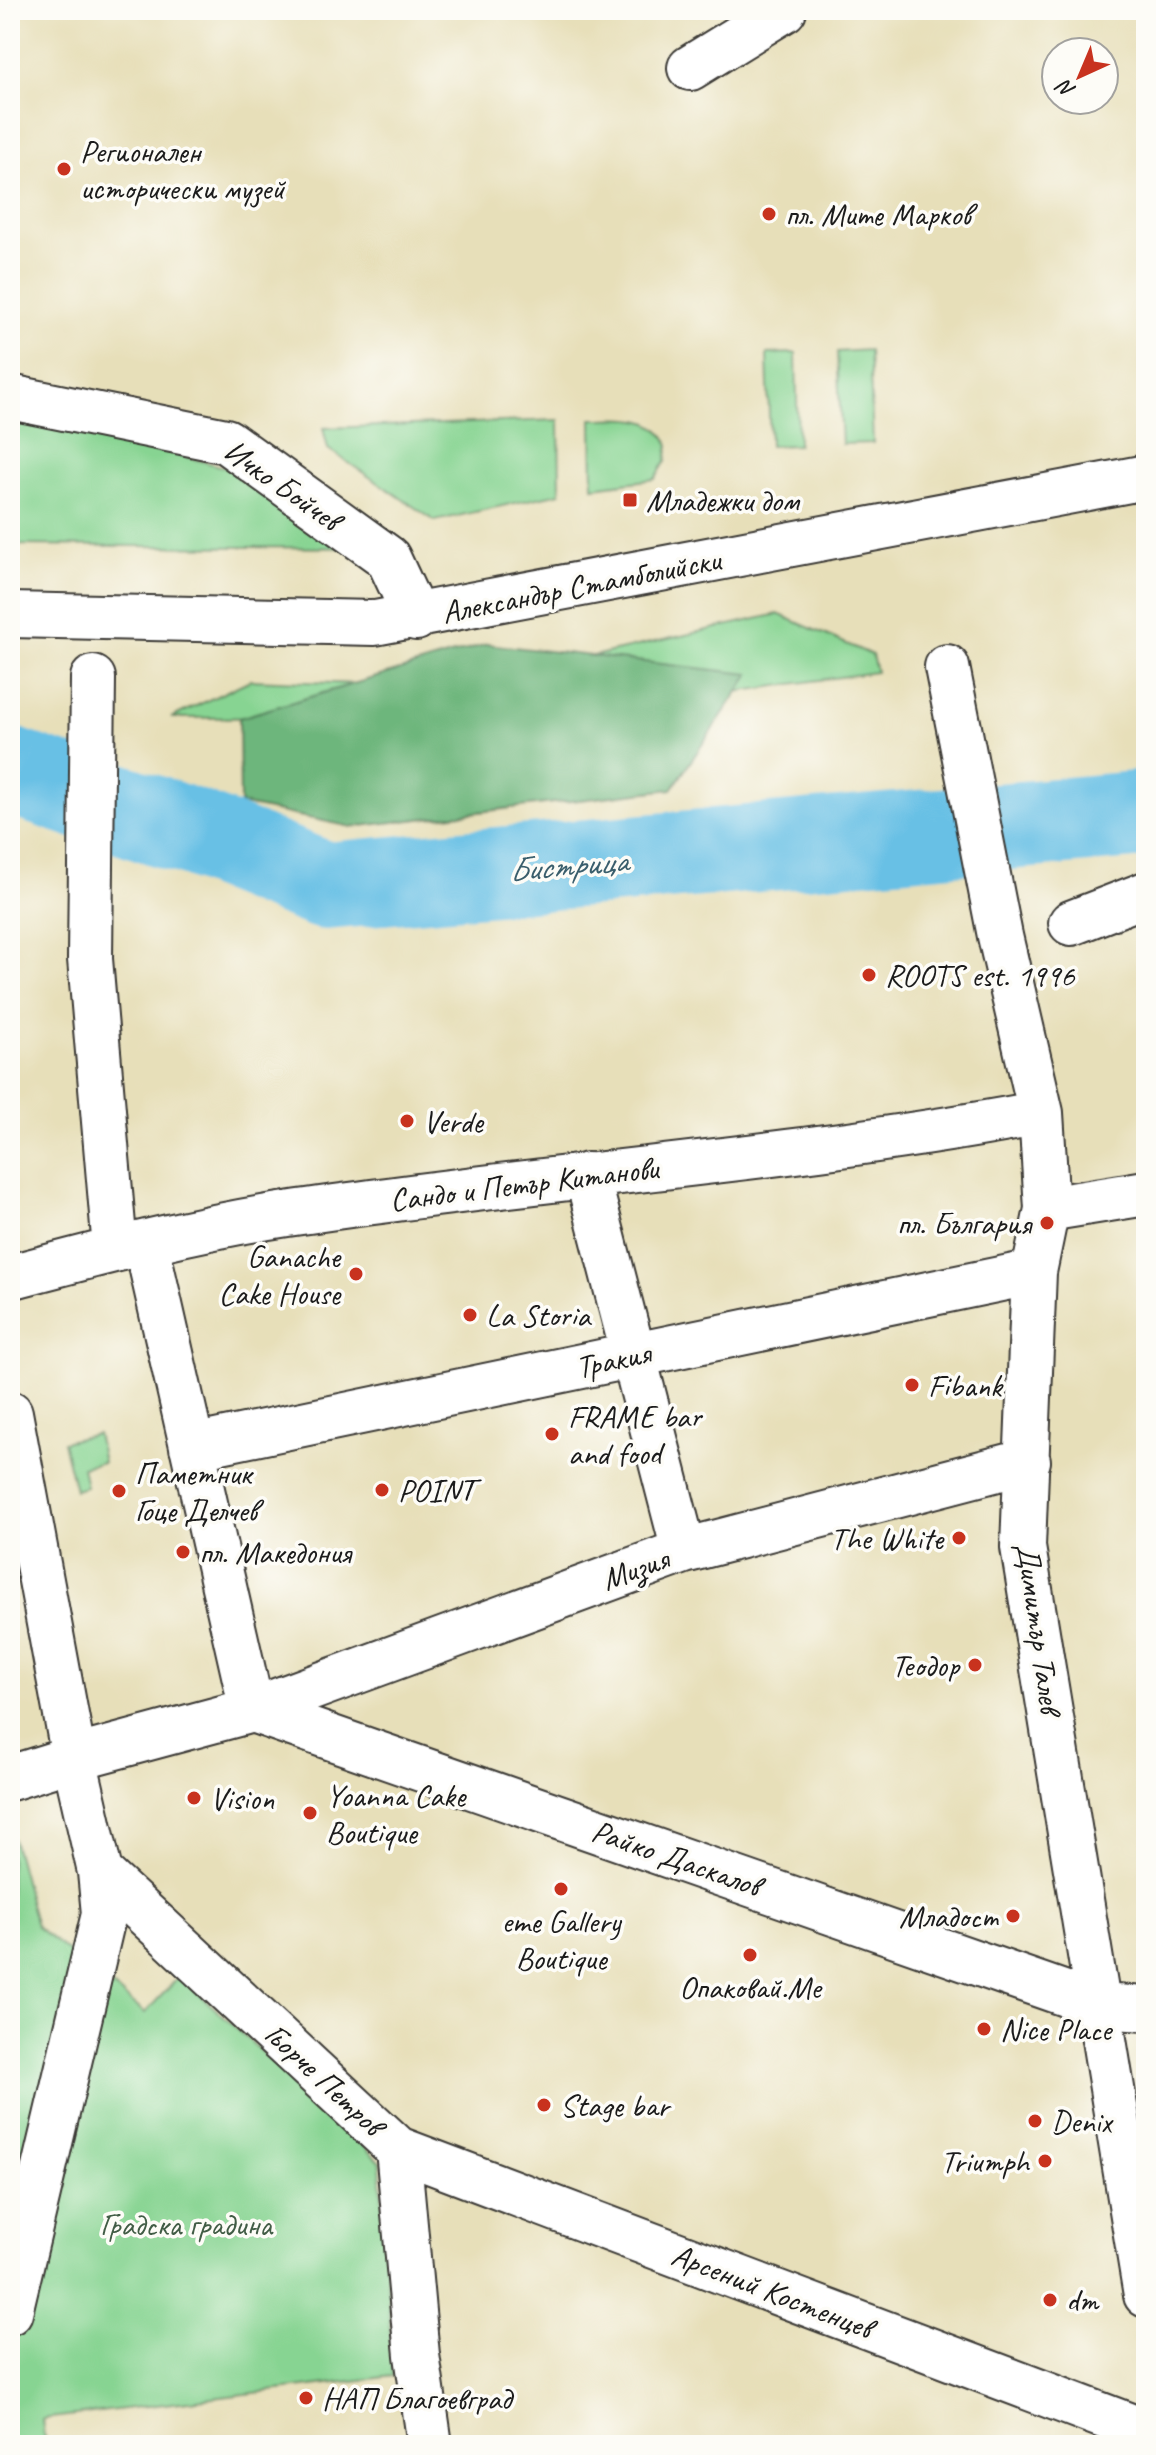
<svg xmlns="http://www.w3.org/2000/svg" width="1156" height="2455" font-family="Caveat,sans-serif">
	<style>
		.green { fill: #87d492; stroke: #527857; stroke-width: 2 }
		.forest { fill: #6db67c; stroke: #44694c; stroke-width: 2 }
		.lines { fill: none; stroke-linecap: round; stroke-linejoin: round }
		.river { stroke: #68c0e5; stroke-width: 88 }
		.minor-casing { stroke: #3a3934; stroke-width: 48 }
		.minor { stroke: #fff; stroke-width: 44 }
		.poi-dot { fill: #c8321e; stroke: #fdfcf7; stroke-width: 3 }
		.labels { text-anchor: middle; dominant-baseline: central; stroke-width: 7; stroke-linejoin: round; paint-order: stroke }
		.poi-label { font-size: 32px; fill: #1c1c1c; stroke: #fdfcf7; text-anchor: start }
		.street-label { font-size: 32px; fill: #1c1c1c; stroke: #fdfcf7 }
		.park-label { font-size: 32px; fill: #415c45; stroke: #fdfcf7 }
		.water-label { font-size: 34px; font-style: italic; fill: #3a5e6c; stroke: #fdfcf7 }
	</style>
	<rect width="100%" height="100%" fill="#fdfcf7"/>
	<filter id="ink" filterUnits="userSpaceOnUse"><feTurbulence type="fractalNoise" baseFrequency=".0125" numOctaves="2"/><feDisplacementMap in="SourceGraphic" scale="16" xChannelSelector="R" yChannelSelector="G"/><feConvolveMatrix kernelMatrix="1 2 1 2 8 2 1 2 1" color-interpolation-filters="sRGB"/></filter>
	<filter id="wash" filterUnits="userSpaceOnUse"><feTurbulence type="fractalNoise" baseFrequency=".006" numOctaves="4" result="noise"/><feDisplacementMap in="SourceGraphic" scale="32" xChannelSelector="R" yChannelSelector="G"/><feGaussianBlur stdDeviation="1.8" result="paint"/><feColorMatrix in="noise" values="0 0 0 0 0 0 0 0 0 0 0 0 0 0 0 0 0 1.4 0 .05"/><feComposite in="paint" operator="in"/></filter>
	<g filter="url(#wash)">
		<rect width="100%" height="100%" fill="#e7dfb9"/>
		<path class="green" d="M869,350l4,93 -31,1 -5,-92z
			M796,353l2,92 -28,1 -3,-92z
			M10,417l159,35 102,28 94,68 -355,-3z
			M592,419c30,0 63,-7 77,26l-3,16 -11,18 -62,8z
			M559,420l1,73 -125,28 -107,-72 -5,-21z
			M778,614l94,41 4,17 -232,33 -235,12 -238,1 79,-38 138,5 130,-12z
			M97,1434l6,28 -21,5 4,20 -11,3 -12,-48z
			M13,1839l23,87 109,87 35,-37 200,186 13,214 -351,43 3,26h-35v-604z"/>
		<path class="forest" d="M487,644l263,30 -78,115 -320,38 -112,-23 -1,-86z"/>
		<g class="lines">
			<path class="river" d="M10,771l186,63 129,52 821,-72"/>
		</g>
	</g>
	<g filter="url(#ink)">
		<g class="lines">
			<g class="minor-casing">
				<path id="minor" d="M690,68l94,-58
					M10,397l216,44 162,117 28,60
					M10,615l365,8 771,-146
					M947,667l53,269 41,177 6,96 -13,63 -11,275 123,748
					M93,678l-3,281 25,290
					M1071,923l75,-29
					M587,1175l97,376
					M1047,1209l99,-16
					M10,1277c91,-24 184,-49 277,-63 251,-38 505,-54 754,-101
					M10,1413l64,345 178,-48 -106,-467
					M192,1447l842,-175
					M252,1710l848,296 46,3
					M252,1710l432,-159 344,-90
					M10,1778l64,-20 26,114 4,42 -94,398
					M100,1872l298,277 19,206 13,90
					M398,2149l748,283"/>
			</g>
			<use href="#minor" class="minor"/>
		</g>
	</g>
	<g class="poi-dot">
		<circle cx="64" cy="169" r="8"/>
		<circle cx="769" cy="214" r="8"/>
		<rect x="622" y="492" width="16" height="16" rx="4"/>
		<circle cx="869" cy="975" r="8"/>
		<circle cx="407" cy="1121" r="8"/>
		<circle cx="1047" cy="1223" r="8"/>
		<circle cx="356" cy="1274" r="8"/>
		<circle cx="470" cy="1315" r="8"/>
		<circle cx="912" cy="1385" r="8"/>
		<circle cx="552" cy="1434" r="8"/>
		<circle cx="382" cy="1490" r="8"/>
		<circle cx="119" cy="1491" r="8"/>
		<circle cx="959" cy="1538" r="8"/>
		<circle cx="183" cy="1552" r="8"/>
		<circle cx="975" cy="1665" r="8"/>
		<circle cx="194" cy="1798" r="8"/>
		<circle cx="310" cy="1813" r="8"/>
		<circle cx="561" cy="1889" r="8"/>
		<circle cx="1013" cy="1916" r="8"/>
		<circle cx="750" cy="1955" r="8"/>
		<circle cx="984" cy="2029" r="8"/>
		<circle cx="544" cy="2105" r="8"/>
		<circle cx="1035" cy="2121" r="8"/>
		<circle cx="1045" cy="2161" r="8"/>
		<circle cx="1050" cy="2300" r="8"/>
		<circle cx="306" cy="2398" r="8"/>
	</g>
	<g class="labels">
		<g class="poi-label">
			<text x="80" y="151">Регионален<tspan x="80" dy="37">исторически музей</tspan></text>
			<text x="785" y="214">пл. Мите Марков</text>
			<text x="646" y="500">Младежки дом</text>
			<text x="885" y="975">ROOTS est. 1996</text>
			<text x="423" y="1121">Verde</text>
			<text x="1031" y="1223" text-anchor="end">пл. България</text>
			<text x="340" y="1256" text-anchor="end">Ganache<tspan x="340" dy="37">Cake House</tspan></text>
			<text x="486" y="1315">La Storia</text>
			<text x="928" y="1385">Fibank</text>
			<text x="568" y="1416">FRAME bar<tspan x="568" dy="37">and food</tspan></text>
			<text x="135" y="1473">Паметник<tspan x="135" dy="37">Гоце Делчев</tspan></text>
			<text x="398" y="1490">POINT</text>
			<text x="943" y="1538" text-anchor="end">The White</text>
			<text x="199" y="1552">пл. Македония</text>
			<text x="959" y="1665" text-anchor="end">Теодор</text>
			<text x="326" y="1795">Yoanna Cake<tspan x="326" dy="37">Boutique</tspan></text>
			<text x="210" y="1798">Vision</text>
			<text x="997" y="1916" text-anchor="end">Младост</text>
			<text x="561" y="1921" text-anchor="middle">eme Gallery<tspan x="561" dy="37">Boutique</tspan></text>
			<text x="750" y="1987" text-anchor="middle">Опаковай.Ме</text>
			<text x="1000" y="2029">Nice Place</text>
			<text x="560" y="2105">Stage bar</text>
			<text x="1051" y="2121">Denix</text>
			<text x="1029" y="2161" text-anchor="end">Triumph</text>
			<text x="1066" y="2300">dm</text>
			<text x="322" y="2398">НАП Благоевград</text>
		</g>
		<g class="street-label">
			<text transform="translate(282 485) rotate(35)">Ичко Бойчев</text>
			<text transform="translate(581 586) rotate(-11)">Александър Стамболийски</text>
			<text transform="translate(524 1184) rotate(-7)">Сандо и Петър Китанови</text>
			<text transform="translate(613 1360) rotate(-12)">Тракия</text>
			<text transform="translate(635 1569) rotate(-20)">Мизия</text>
			<text transform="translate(1039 1628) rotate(82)">Димитър Талев</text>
			<text transform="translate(676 1858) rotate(19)">Райко Даскалов</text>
			<text transform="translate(324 2079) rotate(43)">Гьорче Петров</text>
			<text transform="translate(772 2291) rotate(21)">Арсений Костенцев</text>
		</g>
		<g class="park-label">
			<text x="186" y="2224">Градска градина</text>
		</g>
		<g class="water-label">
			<text transform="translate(568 865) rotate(-5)">Бистрица</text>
		</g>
	</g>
	<rect width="1156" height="2455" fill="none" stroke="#fdfcf7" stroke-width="40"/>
	<g transform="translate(1080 76) rotate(224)"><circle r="38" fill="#fdfcf7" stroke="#a3a29f" stroke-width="2"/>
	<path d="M0-6L14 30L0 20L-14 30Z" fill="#c8321e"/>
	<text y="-12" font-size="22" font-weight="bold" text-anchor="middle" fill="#1c1c1c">N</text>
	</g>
</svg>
